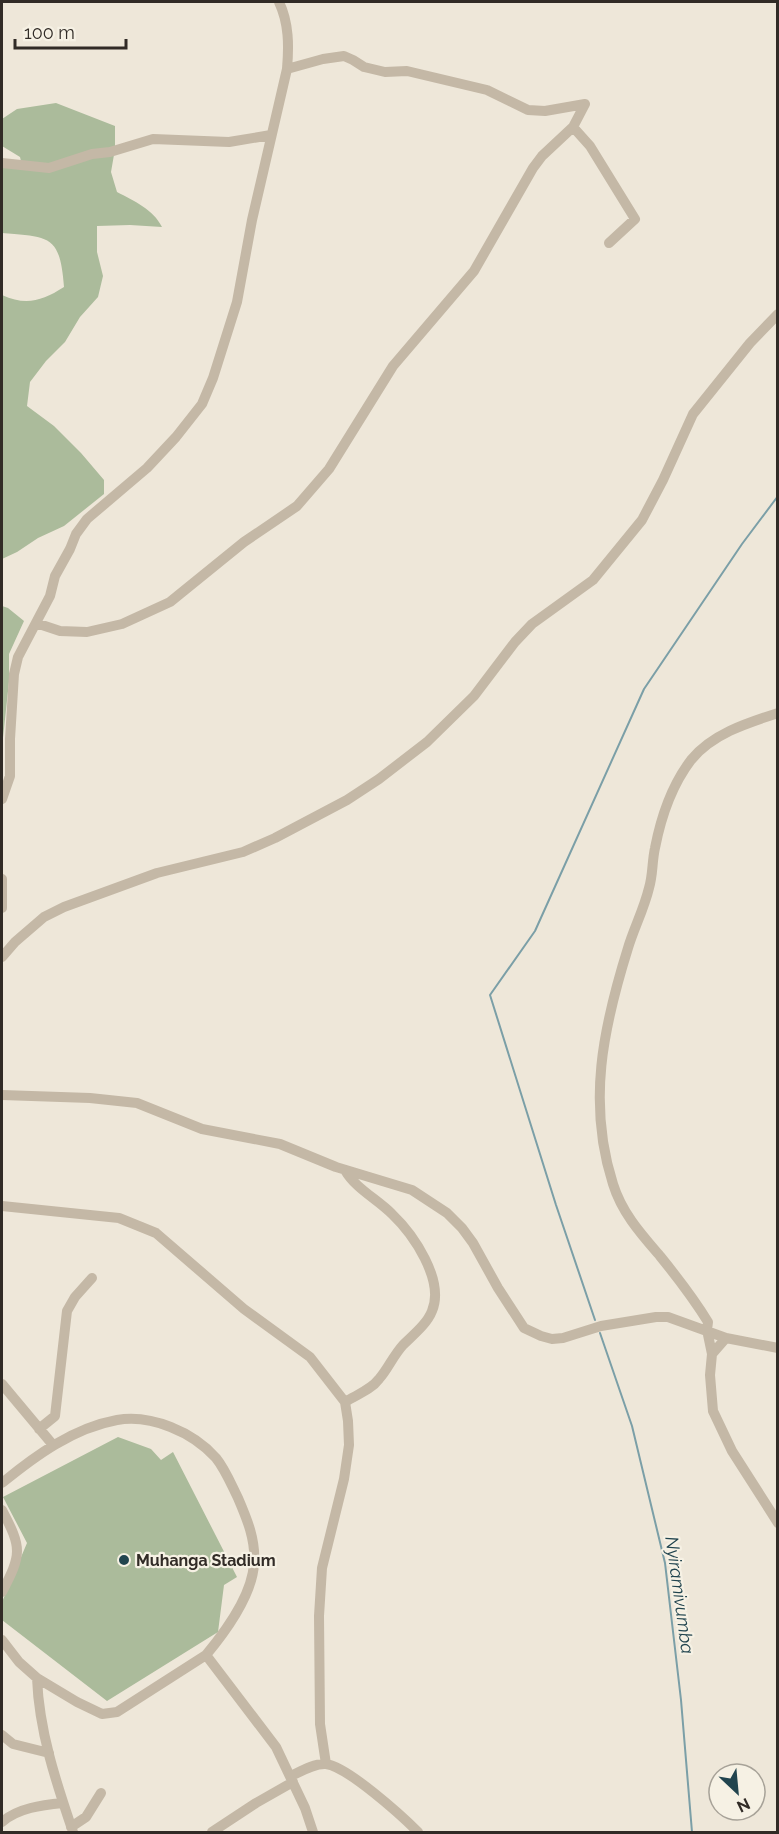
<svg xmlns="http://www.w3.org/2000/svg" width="779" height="1834" font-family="Raleway,sans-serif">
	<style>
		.green { fill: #abbb9b }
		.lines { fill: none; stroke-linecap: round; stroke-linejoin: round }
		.stream { stroke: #7b9fa7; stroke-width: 2 }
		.minor { stroke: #c4b8a6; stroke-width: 10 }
		.poi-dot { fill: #21444e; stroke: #f6f1e4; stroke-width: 2 }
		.labels { text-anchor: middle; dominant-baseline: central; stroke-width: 4.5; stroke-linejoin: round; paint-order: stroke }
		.poi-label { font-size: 16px; font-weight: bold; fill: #312b26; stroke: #f6f1e4; text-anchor: start }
		.water-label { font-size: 18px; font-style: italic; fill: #21444e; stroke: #f6f1e4 }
	</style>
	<rect width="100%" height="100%" fill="#eee7d9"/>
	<path class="green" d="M56,103l59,23v23l-4,23 6,20c17,9 36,17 45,35l-32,-2 -33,1v26l6,24 -5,21 -18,20 -15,25 -19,19 -16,21 -3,24 27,20 27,27 23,27v14l-40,32 -26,12 -21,14 -15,7v-264c24,11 40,6 62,-8 -4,-52 -14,-50 -62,-54v-66l20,-2 -2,-8 -18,-11v-27l15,-10z
		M2,606l6,2 16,13 -15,33v28l-7,65z
		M118,1437l33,12 10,11 12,-8 64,125 -13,8 -6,47 -111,69 -105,-81v-18l25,-59 -24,-46z"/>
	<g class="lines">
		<path class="stream" d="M595,1320l-39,-115 -66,-210 45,-64 109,-242 98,-145 36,-48
			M600,1333l32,93 33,137 16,137 11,132"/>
		<path class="minor" d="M287,69l36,-10 21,-3 9,4 11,7 21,5 22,-1 80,19 41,20 17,1 40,-7
			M573,127l17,19 45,73 -26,24
			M2,163l47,5 43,-14 18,-2 43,-13 76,3 42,-7
			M36,623l24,8 27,1 35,-8 48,-22 74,-60 53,-36 32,-37 64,-103 81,-95 59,-103 9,-12 31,-29 12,-23
			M2,799l8,-23v-37l4,-65 4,-17 32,-61 5,-20 15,-27 6,-15 11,-15 60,-51 29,-31 26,-33 11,-26 24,-76 15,-82 35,-151c2,-23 2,-46 -8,-67
			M2,879v29
			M2,957l13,-15 29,-25 20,-10 93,-34 86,-21 32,-14 72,-38 32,-21 48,-37 47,-46 41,-54 17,-18 61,-44 49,-60 21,-40 30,-66 57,-71 28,-29
			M2,1095l88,3 47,5 65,26 78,15 56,23 76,23 35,23 15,15 11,15 25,45 26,40 17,8 11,3 11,-1 38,-12 55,-9h12l58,21 52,10
			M2,1206l117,12 37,15 88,76 66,48 35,45 3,19 1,24 -5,34 -22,89 -3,48 1,108 6,40
			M726,1338l-14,16 -2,21 3,36 19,40 46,72
			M712,1354l-5,-24 1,-8c-14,-23 -31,-45 -48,-66 -19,-22 -38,-43 -47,-72 -26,-81 -10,-156 15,-236 6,-20 16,-39 21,-60 4,-13 3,-27 6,-40 6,-31 17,-63 36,-88 21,-26 56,-37 87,-47
			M2,1384l51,61
			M345,1402c11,-7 26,-12 34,-23 9,-10 14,-23 24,-34 10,-10 24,-21 29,-34 13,-31 -19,-77 -40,-97 -15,-15 -37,-26 -47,-44
			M39,1429l16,-13 12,-105 8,-14 17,-19
			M2,1483c33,-27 71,-55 115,-63 34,-6 76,12 99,38 9,11 15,26 22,40 9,21 18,42 16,66 -2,32 -28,67 -48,91
			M2,1510c20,38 20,44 0,82
			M2,1640l17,22 18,16 40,24 25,12 15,-2 89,-57 70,92 29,61 8,24
			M37,1678c2,53 19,104 36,154
			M2,1735l11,9 36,9
			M291,1776c10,-5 24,-13 35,-12 22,3 76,52 92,68
			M2,1822c16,-14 40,-17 61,-19
			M71,1827l15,-10 15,-24
			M212,1832l44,-29 37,-21"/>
	</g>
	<circle class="poi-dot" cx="124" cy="1560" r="6"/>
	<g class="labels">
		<g class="poi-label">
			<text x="136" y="1560">Muhanga Stadium</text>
		</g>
		<g class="water-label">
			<text transform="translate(680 1595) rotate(82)">Nyiramivumba</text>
		</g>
	</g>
	<rect width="779" height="1834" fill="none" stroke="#312b26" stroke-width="6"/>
	<g transform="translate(737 1792) rotate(154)"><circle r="28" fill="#f6f1e4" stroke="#a7a298" stroke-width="1.5"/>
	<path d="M0-4.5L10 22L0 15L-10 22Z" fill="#21444e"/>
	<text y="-9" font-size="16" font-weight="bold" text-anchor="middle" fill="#312b26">N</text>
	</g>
	<path d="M15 39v9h111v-9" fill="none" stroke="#312b26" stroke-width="3"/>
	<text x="24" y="39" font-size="18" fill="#312b26" stroke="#f6f1e4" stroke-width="4.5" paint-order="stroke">100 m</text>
</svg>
